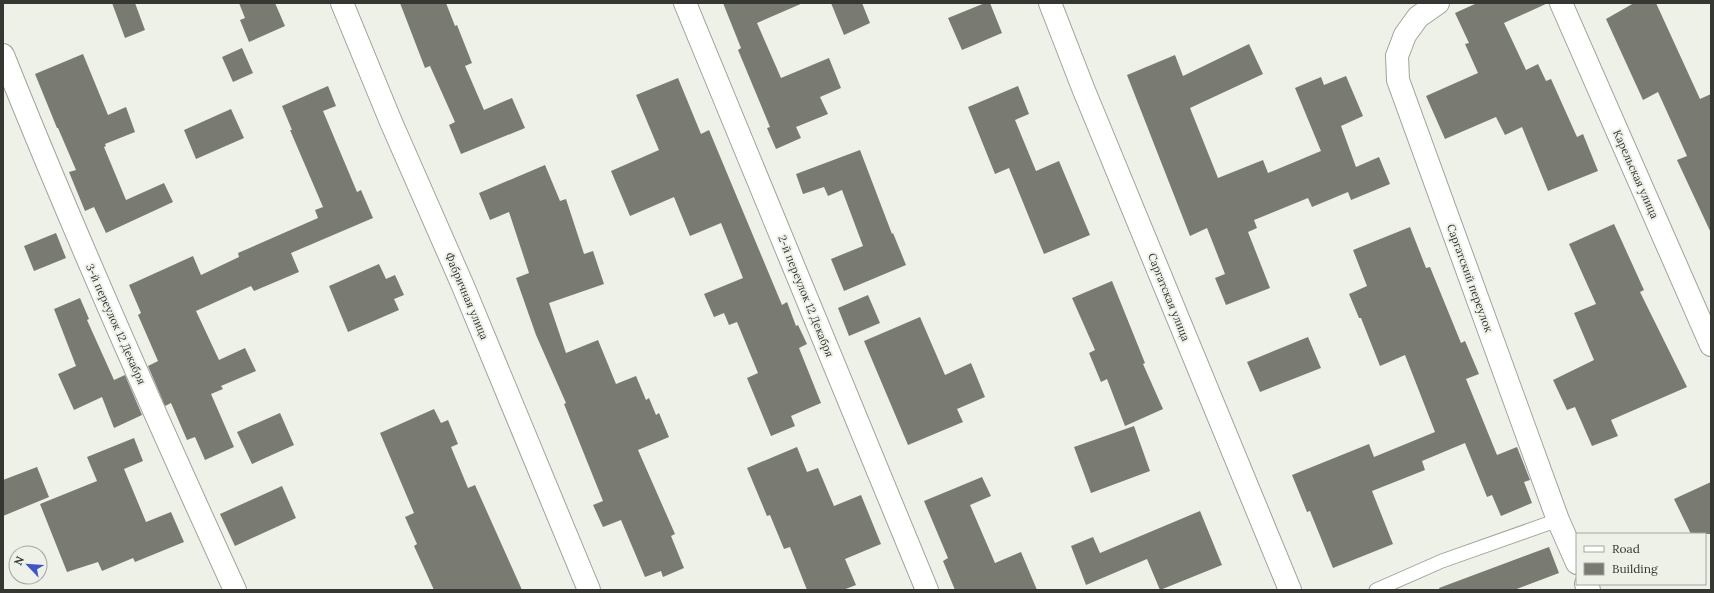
<svg xmlns="http://www.w3.org/2000/svg" width="1714" height="593" font-family="Lora,serif">
	<style>
		.building { fill: #797b73 }
		.lines { fill: none; stroke-linecap: round; stroke-linejoin: round }
		.service-casing { stroke: #a0a39a; stroke-width: 15 }
		.minor-casing { stroke: #a0a39a; stroke-width: 24 }
		.service { stroke: #fff; stroke-width: 13 }
		.minor { stroke: #fff; stroke-width: 22 }
		.labels { text-anchor: middle; dominant-baseline: central; stroke-width: 4; stroke-linejoin: round; paint-order: stroke }
		.street-label { font-size: 11px; fill: #353733; stroke: #eef1e8 }
	</style>
	<rect width="100%" height="100%" fill="#eef1e8"/>
	<path class="building" d="M112,3h23l10,27 -20,8z
		M239,3h36l10,23 -36,16 -9,-22 5,-2z
		M400,3h46l9,23 2,-1 15,38 -7,3 19,44 28,-12 13,30 -64,26 -12,-29 6,-3 -25,-56 -5,2z
		M723,3h80l-46,20 24,55 48,-20 12,30 -21,9 8,17 -32,13 5,11 -25,11 -9,-21 3,-1 -32,-77 3,-2z
		M831,3h31l8,20 -26,12z
		M985,3h5l12,30 -40,17 -14,-32z
		M1477,3h71l-44,20 22,47 12,-6 8,17 5,-2 26,58 6,-3 15,37 -50,20 -26,-64 -17,8 -9,-18 -51,22 -19,-43 52,-23 -13,-29 4,-1 -14,-30z
		M1634,3h22l44,96 11,-5v139l-34,-73 10,-4 -29,-64 -15,8 -37,-81z
		M1249,44l14,30 -73,34 28,70 45,-18 5,13 53,-22 -26,-63 26,-11 3,8 22,-9 17,40 -22,10 15,41 23,-10 11,27 -39,16 -3,-8 -36,15 -4,-9 -54,22 3,8 -9,4 22,56 -44,17 -11,-27 10,-4 -18,-46 -17,8 -63,-161 48,-20 8,21z
		M242,48l11,25 -20,9 -11,-25z
		M83,54l25,61 18,-8 9,25 -30,12 1,2 -2,1 22,53 38,-17 9,19 -67,31 -12,-26 -9,4 -16,-39 7,-2 -18,-42h-1l-22,-54z
		M678,78l23,56 8,-4 73,175 5,-3 9,24 2,-1 9,19 -8,4 22,55 -30,13 4,10 -24,10 -24,-58 11,-5 -21,-51 -8,3 -5,-12 -10,4 -10,-23 39,-16 -22,-55 -31,13 -16,-39 -44,19 -19,-45 48,-21 -23,-55z
		M328,86l8,20 -13,5 34,81 4,-2 12,28 -82,35 8,19 -45,19 -3,-5 -55,25 23,49 26,-12 11,23 -35,15 2,3 -12,5 23,53 -29,13 -10,-23 -8,3 -16,-37 -6,3 -17,-40 10,-5 -20,-46 3,-2 -12,-28 64,-29 8,19 38,-18 -1,-4 80,-35 -3,-8 8,-3 -33,-77h2l-10,-24z
		M1018,86l11,28 -14,6 21,51 23,-10 31,74 -46,19 -35,-86 -14,6 -27,-67z
		M231,109l13,29 -48,21 -12,-29z
		M860,150l32,84 1,-1 13,32 -62,26 -13,-32 32,-13 -21,-56 -14,6 -4,-9 -21,7 -7,-20z
		M545,165l15,36 6,-2 18,55 9,-3 11,33 -55,19 17,50 32,-13 18,44 20,-8 10,24 3,-2 7,17 3,-2 10,24 -31,13 37,84 -4,2 13,32 -21,9 -2,-6 -16,6 -24,-57 -18,7 -10,-22 10,-4 -39,-97 2,-1 -30,-68 -20,-57 13,-5 -20,-61 -19,8 -11,-27z
		M1614,224l30,66 -4,2 47,95 -76,33 7,16 -26,10 -17,-39 -8,3 -14,-30 41,-20 -20,-47 22,-9 -27,-60z
		M1410,227l16,41 4,-1 31,76 4,-2 14,33 -13,5 31,76 20,-8 13,33 -6,2 8,21 -31,13 -9,-21 -5,2 -22,-54 -43,18 3,9 -53,21 21,53 -60,24 -23,-57 -3,1 -15,-37 77,-31 5,13 61,-25 -30,-77 -25,11 -19,-48h-2l-10,-24 18,-8 -14,-36z
		M56,233l10,25 -32,13 -10,-25z
		M379,264l7,15 9,-4 9,20 -10,4 5,11 -51,22 -19,-46z
		M1112,281l33,82 -2,1 20,45 -38,17 -18,-47 -6,3 -12,-29 6,-3 -23,-52z
		M868,295l12,28 -31,13 -11,-28z
		M80,298l9,21 -2,1 27,60 11,-5 17,40 -28,13 -12,-31 -28,13 -16,-36 18,-8 -22,-57z
		M920,317l25,58 26,-12 14,34 -28,12 6,13 -55,23 -44,-104z
		M1308,337l13,31 -61,24 -13,-30z
		M434,409l7,14 7,-3 10,24 -7,3 17,41 7,-3 47,105h-88l-20,-44 3,-2 -12,-27 9,-4 -34,-80z
		M280,413l14,32 -42,19 -15,-32z
		M1134,426l16,45 -59,22 -17,-46z
		M134,438l9,23 -19,8 22,53 25,-10 13,30 -49,20 -2,-4 -31,13 -4,-9 -31,10 -27,-68 57,-23 -10,-24z
		M797,447l10,25 11,-4 16,38 27,-11 20,49 -36,15 11,26 -13,5h-36l-17,-43 -6,2 -14,-34 -3,1 -20,-48z
		M37,467l12,30 -46,19v-36z
		M982,477l9,19 -21,9 25,58 26,-11 16,38h-82l-12,-29 5,-3 -24,-57z
		M1711,482v52h-20l-17,-35z
		M282,486l14,32 -61,28 -15,-32z
		M1200,511l22,54 -62,25 -13,-31 -61,26 -15,-39 22,-9 7,16z
		M1549,547l10,26 -45,17h-74l-1,-2z"/>
	<g class="lines">
		<g class="service-casing">
			<path id="service" d="M1376,590l66,-29 116,-41"/>
		</g>
		<g class="minor-casing">
			<path id="minor" d="M342,3l49,119 72,164 126,304
				M685,3l242,587
				M1050,3l33,85 207,502
				M1438,3l-20,14 -13,18 -8,21 1,24 160,440 19,43
				M1561,3l150,342
				M3,55c72,180 151,358 232,535
				M1586,584l3,6"/>
		</g>
		<use href="#service" class="service"/>
		<use href="#minor" class="minor"/>
	</g>
	<g class="labels">
		<g class="street-label">
			<text transform="translate(1636 174) rotate(66)">Карельская улица</text>
			<text transform="translate(1470 278) rotate(70)">Саргатский переулок</text>
			<text transform="translate(467 296) rotate(67)">Фабричная улица</text>
			<text transform="translate(806 296) rotate(68)">2-й переулок 12 Декабря</text>
			<text transform="translate(1169 297) rotate(68)">Саргатская улица</text>
			<text transform="translate(116 324) rotate(66)">3-й переулок 12 Декабря</text>
		</g>
	</g>
	<rect width="1714" height="593" fill="none" stroke="#353733" stroke-width="8"/>
	<rect x="1576" y="533" width="130" height="52" fill="#eef1e8" stroke="#a4a7a0"/>
	<rect x="1584" y="546" width="20" height="6" fill="#ffffff" stroke="#a4a7a0"/>
	<text x="1612" y="553" font-size="12" fill="#353733">Road</text>
	<rect x="1584" y="563" width="20" height="12" fill="#797b73" stroke="#a4a7a0"/>
	<text x="1612" y="573" font-size="12" fill="#353733">Building</text>
	<g transform="translate(28 565) rotate(295)"><circle r="19" fill="#eef1e8" stroke="#a4a7a0"/>
	<path d="M0-3L7 15L0 10L-7 15Z" fill="#3e56c9"/>
	<text y="-6" font-size="11" font-weight="bold" text-anchor="middle" fill="#353733">N</text>
	</g>
</svg>
